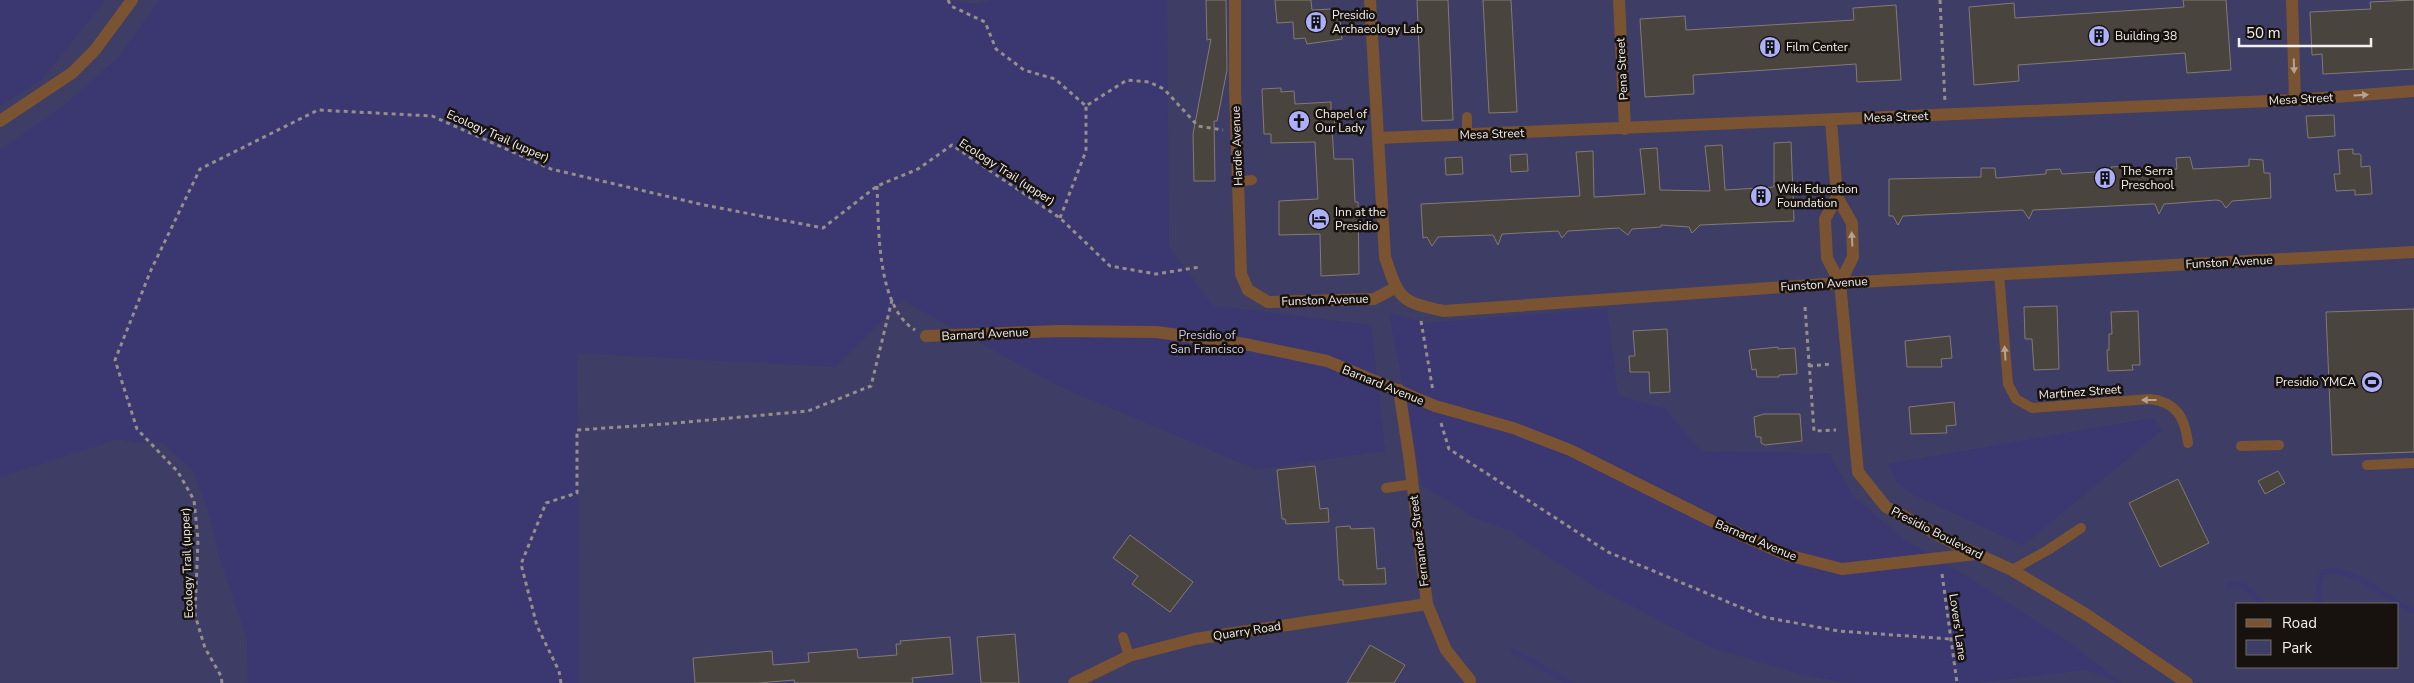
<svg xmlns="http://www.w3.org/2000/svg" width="2414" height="683" font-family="'Nunito Sans',sans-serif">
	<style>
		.green { fill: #3e3d65; fill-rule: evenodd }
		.forest { fill: #3a3771 }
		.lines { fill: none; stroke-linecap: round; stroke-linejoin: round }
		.stream { stroke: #3b3872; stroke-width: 5 }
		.building { fill: #4a443f; stroke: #817a75 }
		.path { stroke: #948f8b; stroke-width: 3; stroke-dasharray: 4 4; stroke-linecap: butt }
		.service { stroke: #7a5432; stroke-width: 10 }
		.minor { stroke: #7a5432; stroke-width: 12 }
		.tertiary { stroke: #7a5432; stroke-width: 12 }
		.oneway { fill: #b6a28f }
		.labels { text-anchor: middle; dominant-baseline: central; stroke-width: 5; stroke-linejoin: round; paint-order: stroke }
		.poi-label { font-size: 12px; fill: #f3efec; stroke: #17120e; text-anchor: start }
		.street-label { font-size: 12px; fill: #f3efec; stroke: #17120e }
		.park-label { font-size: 12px; fill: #c9cbef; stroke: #17120e }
	</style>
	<rect width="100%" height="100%" fill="#211b17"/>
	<path class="green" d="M0,0h2414v683h-2414zM2238,604h160v63h-160z"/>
	<path class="forest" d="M0,0h105l-64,80 -41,26z
		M160,0h783l32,4 19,-4h173l2,247 44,59 158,19 14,126 -129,18 -195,-82 -159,-87 -67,67 -258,-14 2,330h-331l-1,-45 -29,-86 -8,-36 -17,-45 -31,-29 -23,1 -22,-4 -117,38v-327l62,-43 55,-48z
		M1607,309l11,87 46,12 38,44 127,1 24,43 49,42 74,44 95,62 50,39 -34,-13 -113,13h-122l-45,-7 -94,-28 -116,-60 -87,-57 -34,-13 -54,-33 -33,-172 37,10z
		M2154,418l8,12 -139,115 -113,-52 -14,-12 -8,-17z"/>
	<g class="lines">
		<path class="stream" d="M2228,585c18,-3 24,7 34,19
			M2320,604l-2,-20 4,-11c27,-11 68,29 92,38
			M1513,651l57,32"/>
	</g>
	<path class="building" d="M1206,0h20l1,70 -10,51h-3l1,60h-21l-1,-47 18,-95 -4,1z
		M1275,0h36l1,10 20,-1v3l7,-1 3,28 -35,5 -2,-6 -11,1 -1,-17 -16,1z
		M1417,0h31l5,120 -31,1z
		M1483,0h28l6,112 -28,1z
		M2183,0h43l5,70 -44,3 -2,-20 -167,12 1,16 -45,4 -5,-78 45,-4 1,15 169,-11z
		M2414,0v69l-91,5 -1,-20 -10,1 -2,-43 61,-3 -1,-7z
		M1896,5l5,75 -44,2 -1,-18 -163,11 1,19 -49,3 -5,-78 45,-3 1,14 168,-10 -1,-12z
		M1281,88v4l13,-1 1,13 36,-2v11l3,-1 1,17h-3l2,30h19l2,43h3l1,72 -38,2 -1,-42 -41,1v-34l39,-2 -3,-57 -44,1v-9h-7l-2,-45z
		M2334,115l1,21 -27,2 -2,-22z
		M1791,142l3,79 -94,4 -8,8 -3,-6 -28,-2v2l-29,2 -4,6 -9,-7 -51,3 -6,7 -4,-7 -56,3 -4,11 -5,-10 -55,2 -6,9 -5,-9 -4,1 -2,-34 159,-8 -4,-44 17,-1 1,46 51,-3 -5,-45 17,-1 3,42 50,1 -5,-45 17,-1 3,45 49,-3v-44z
		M2353,149v5h7l1,2v11l9,-1 2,28 -17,1v-5l-19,1 -2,-17h6l-2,-24z
		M1527,154l1,17 -17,1 -1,-17z
		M1462,157l1,17 -17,1 -1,-17z
		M2190,157l3,12 56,-3v-7l14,1 1,13h6l1,25 -39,3 -6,7 -5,-7 -5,-1 -52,4 -5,10 -4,-10h-4l-118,6 -4,9 -6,-9 -120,6 -5,9 -5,-9h-4v-37l92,-2v-9h14l1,10 50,-4v-4l14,-1 2,5 50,-3 -1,-4 15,-1v6l51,-3 -1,-11z
		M2057,306l2,63 -25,1 -2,-31h-7l-1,-32z
		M2414,309v143l-82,3 -6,-143z
		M2138,311l2,54h-8l1,5 -25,1 -1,-21h2v-16h3l-1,-22z
		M1667,329l3,63 -20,1 -1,-21h-19l-1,-16h6l-2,-25z
		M1950,336l2,22 -11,1 1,8h-35l-2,-26z
		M1778,347v2l17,-1 2,26 -18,1v2h-22l-1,-8 -4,1 -3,-20z
		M1954,402l2,23 -10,1 1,7 -36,1 -2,-27z
		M1764,414h36l2,27 -37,4 -4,-2v-6h-5l-2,-20z
		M1315,466l5,43 8,-1 1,14 -43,2 -1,-5h-3l-5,-49z
		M2278,471l7,12 -20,11 -7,-13z
		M2178,479l31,64 -49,24 -31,-64z
		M1350,526l1,3 23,-1 3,41 8,-1 1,16 -43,1v-5h-4l-3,-53z
		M1130,535l63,47 -23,30 -38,-28 6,-8 -25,-18z
		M1015,634l4,49h-38l-4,-46z
		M950,637l3,37 -41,4 1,5h-118l-1,-3 -36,3h-63l-2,-25 79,-7 1,14 36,-3 -1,-9 49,-4 1,9 39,-3 -1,-11h5l-1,-3z
		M1370,645l35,20 -11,18h-47z"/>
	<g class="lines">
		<path class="path" d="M948,0l3,6 34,16 11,27 28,21 31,9 31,27 41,-26 22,2 15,7 34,37 25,4
			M1940,0l5,102
			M877,186c2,41 -1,120 38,144
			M1060,218l26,-67v-45
			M1805,307l9,124 22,-1
			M1421,321l12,70
			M1809,366l22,-2
			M1441,423l8,26 159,103 156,65 74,14 112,8
			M1942,574l15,109
			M222,683l-1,-7 -16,-28 -10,-33 3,-75 -4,-40 -16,-28 -41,-43 -22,-69 36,-90 49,-101 118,-59 114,6 119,53 153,36 119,23 54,-42 41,-17 34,-24 108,73 50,48 46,8 44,-7
			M561,683l-2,-12 -22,-45 -16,-62 25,-61 31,-10v-63l88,-6 143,-13 63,-25 21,-86"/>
		<path class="service" d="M1467,135v-18
			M1238,182l14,-2
			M1999,274l9,110 8,15 16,9 118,-9c26,3 35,18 38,44
			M2241,446l38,-1
			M2367,465l47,-2
			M1386,488l27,-4
			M2012,570l36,-20 33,-22
			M1123,637l6,19"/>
		<path class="minor" d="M1235,0v89l6,185 7,16 20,12 106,-3 21,-11
			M1370,0l15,257c14,42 15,45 59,54l396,-28 574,-31
			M1619,0l6,129
			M2292,0l3,100
			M1831,120l6,77 15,26 1,34 -13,26
			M1378,138l917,-38 119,-9
			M1837,197l-12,22 2,39 13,25 18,189 28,35 69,37 57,26 75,45 100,68
			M926,336l133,-5 97,1 89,12 82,17 108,45 78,22 57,22 162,81 55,24 55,14 134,-15
			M1399,390l10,65 18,149 19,46 24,30
			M1074,683l55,-27 66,-17 232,-35"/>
		<path class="tertiary" d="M0,121l72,-48 23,-23 37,-50"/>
	</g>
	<defs><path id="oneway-solid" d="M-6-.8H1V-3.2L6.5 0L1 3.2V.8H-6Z" transform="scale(1.25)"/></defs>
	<g class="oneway">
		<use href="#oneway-solid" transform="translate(2294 66) rotate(88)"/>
		<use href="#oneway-solid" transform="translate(2361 95) rotate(-4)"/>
		<use href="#oneway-solid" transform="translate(1852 239) rotate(-93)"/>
		<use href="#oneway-solid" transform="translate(2005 353) rotate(-94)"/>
		<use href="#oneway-solid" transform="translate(2149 400) rotate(-180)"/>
	</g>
	<defs>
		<g id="building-disc" transform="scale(1.125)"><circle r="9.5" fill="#adaffb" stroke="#17120e"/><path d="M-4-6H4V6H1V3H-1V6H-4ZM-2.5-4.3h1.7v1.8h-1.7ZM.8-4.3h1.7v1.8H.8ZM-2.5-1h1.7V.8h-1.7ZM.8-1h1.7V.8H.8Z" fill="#111"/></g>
		<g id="church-disc" transform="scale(1.125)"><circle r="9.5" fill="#adaffb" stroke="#17120e"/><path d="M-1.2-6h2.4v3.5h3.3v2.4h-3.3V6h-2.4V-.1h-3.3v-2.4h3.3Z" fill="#111"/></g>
		<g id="hotel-disc" transform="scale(1.125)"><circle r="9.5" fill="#adaffb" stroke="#17120e"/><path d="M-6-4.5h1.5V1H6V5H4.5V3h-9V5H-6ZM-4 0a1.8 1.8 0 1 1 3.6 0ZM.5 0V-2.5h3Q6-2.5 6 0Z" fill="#111"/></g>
		<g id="stadium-disc" transform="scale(1.125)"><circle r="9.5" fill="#adaffb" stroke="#17120e"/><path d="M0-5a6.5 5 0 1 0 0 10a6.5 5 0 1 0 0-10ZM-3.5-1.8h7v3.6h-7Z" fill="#111"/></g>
	</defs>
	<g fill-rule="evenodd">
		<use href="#building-disc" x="1316" y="22"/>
		<use href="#building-disc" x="2099" y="36"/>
		<use href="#building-disc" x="1770" y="47"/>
		<use href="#church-disc" x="1299" y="121"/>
		<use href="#building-disc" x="2105" y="178"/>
		<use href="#building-disc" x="1761" y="196"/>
		<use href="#hotel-disc" x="1319" y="219"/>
		<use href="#stadium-disc" x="2372" y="382"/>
	</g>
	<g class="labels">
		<g class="poi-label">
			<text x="1332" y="15">Presidio<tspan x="1332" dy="14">Archaeology Lab</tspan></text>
			<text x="2115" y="36">Building 38</text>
			<text x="1786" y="47">Film Center</text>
			<text x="1315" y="114">Chapel of<tspan x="1315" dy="14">Our Lady</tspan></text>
			<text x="2121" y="171">The Serra<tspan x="2121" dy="14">Preschool</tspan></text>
			<text x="1777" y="189">Wiki Education<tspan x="1777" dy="14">Foundation</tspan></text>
			<text x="1335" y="212">Inn at the<tspan x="1335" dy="14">Presidio</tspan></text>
			<text x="2356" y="382" text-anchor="end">Presidio YMCA</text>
		</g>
		<g class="street-label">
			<text transform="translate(1622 69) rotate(-93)">Pena Street</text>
			<text transform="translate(2301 99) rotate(-3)">Mesa Street</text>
			<text transform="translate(1896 117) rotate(-2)">Mesa Street</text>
			<text transform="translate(1492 134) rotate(-2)">Mesa Street</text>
			<text transform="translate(498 136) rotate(24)">Ecology Trail (upper)</text>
			<text transform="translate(1237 146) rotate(-92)">Hardie Avenue</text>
			<text transform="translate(1007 172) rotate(33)">Ecology Trail (upper)</text>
			<text transform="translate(2229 262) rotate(-3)">Funston Avenue</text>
			<text transform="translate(1824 284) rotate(-4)">Funston Avenue</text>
			<text transform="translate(1325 300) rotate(-2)">Funston Avenue</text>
			<text transform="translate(985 334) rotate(-3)">Barnard Avenue</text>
			<text transform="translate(1383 385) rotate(22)">Barnard Avenue</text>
			<text transform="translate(2080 392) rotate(-4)">Martinez Street</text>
			<text transform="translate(1937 533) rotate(27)">Presidio Boulevard</text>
			<text transform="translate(1756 540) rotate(23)">Barnard Avenue</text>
			<text transform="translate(1419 541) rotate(-97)">Fernandez Street</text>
			<text transform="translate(187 563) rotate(-92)">Ecology Trail (upper)</text>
			<text transform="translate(1958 627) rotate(82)">Lovers' Lane</text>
			<text transform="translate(1247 631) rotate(-9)">Quarry Road</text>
		</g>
		<g class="park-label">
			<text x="1207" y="335">Presidio of<tspan x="1207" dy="14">San Francisco</tspan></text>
		</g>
	</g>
	<rect x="2236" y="603" width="162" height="65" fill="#17120e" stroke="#6f6a67"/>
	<rect x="2246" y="619" width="25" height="8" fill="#7a5432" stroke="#6f6a67"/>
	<text x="2282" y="628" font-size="15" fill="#f3efec">Road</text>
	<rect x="2246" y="640" width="25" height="15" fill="#3e3d65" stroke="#6f6a67"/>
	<text x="2282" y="653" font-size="15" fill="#f3efec">Park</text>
	<path d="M2239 38v8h132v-8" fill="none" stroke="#f3efec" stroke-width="2.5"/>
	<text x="2246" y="38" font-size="15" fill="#f3efec" stroke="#17120e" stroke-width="4" paint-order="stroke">50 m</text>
</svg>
